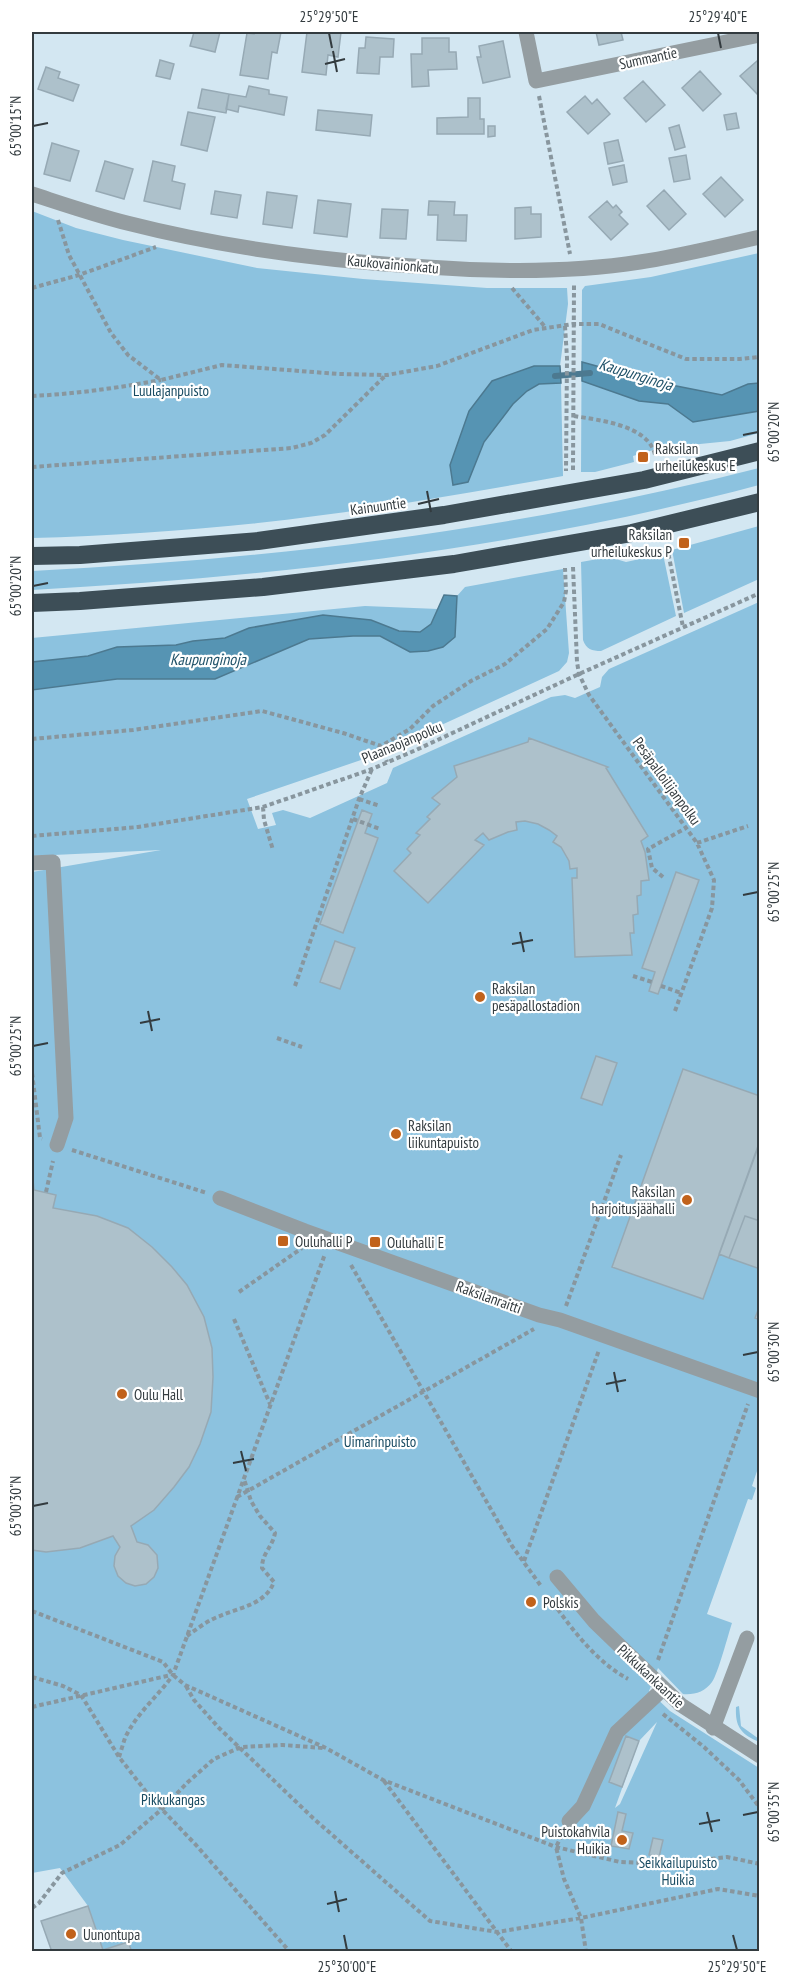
<svg xmlns="http://www.w3.org/2000/svg" width="791" height="1983" font-family="'PT Sans Narrow',sans-serif">
	<style>
		.green { fill: #8cc2df; fill-rule: evenodd }
		.water { fill: #5694b3; stroke: #4c7990; stroke-width: 1.5 }
		.lines { fill: none; stroke-linecap: round; stroke-linejoin: round }
		.stream { stroke: #4c7990; stroke-width: 6 }
		.building { fill: #adc1cb; stroke: #96a9b4; stroke-width: 1.5 }
		.path { stroke: #88969e; stroke-width: 4; stroke-dasharray: 4.5 3; stroke-linecap: butt }
		.minor { stroke: #949da1; stroke-width: 15 }
		.highway { stroke: #3d4e57; stroke-width: 18 }
		.ticks { fill: none; stroke: #333b3f; stroke-width: 2 }
		.poi-dot { fill: #c1621b; stroke: #fff; stroke-width: 2 }
		.labels { text-anchor: middle; dominant-baseline: central; stroke-width: 4.5; stroke-linejoin: round; paint-order: stroke }
		.street-label { font-size: 15px; fill: #333b3f; stroke: #fff }
		.park-label { font-size: 15px; fill: #174a61; stroke: #fff }
		.poi-label { font-size: 15px; fill: #333b3f; stroke: #fff; text-anchor: start }
		.water-label { font-size: 16px; font-style: italic; fill: #205269; stroke: #fff }
		.neatline { fill: none; stroke: #333b3f; stroke-width: 2 }
		.ticks-label { font-size: 15px; text-anchor: middle; fill: #333b3f }
	</style>
	<rect width="100%" height="100%" fill="#d3e7f2"/>
	<path class="green" d="M32,211l44,17 47,12 134,28 106,11 124,9h80l1,16 -8,62h-26l-75,75 -9,24 18,17 16,-40 29,-38 14,-13 12,-7 22,-1 2,93c-101,18 -203,36 -305,47 -75,8 -151,13 -226,15z
		M759,253v180l-29,8 -70,7 -27,8 1,6 -39,10h-14l1,-182 3,-4 66,-9z
		M759,468v17c-237,63 -482,92 -727,105v-19c245,-12 489,-42 727,-103z
		M759,526v53l-75,34 -12,-63z
		M663,554l13,62 -75,35c-9,0 -15,-2 -18,-11l-2,-78 28,-5 17,5z
		M563,569l6,84 -2,9 -8,9 -146,67 -52,22 -114,39 11,30 18,-4 -4,-12 11,-3 27,8 77,-35 6,-15 158,-71 14,-2 10,3 25,-11 2,-10 7,-8 150,-67 1,793 -3,6 3,1 -1,63 -7,21 4,2 -4,12 -4,-1 -41,115 25,9c-4,12 -14,51 -20,59 -7,10 -18,13 -29,12l-25,-26 -9,23 21,20 89,57v183l-627,1 -4,-10 -25,8 -15,-44 -28,-38 -28,5v-1001l129,-22 -129,6v-166l85,-11 153,-24 38,-16 45,-3h27l30,16 45,-15 2,-41 8,-9zM657,1722l-37,82 -5,4 24,-67z
		M365,606l73,3 -7,15 -11,8 -21,-1 -28,-11 -122,8 -24,10 -32,3 -17,4 -59,2 -29,9 -56,6v-24z
		M739,1706l2,20 18,13v3c-18,-8 -24,-15 -23,-35z"/>
	<path class="water" d="M582,362l69,19 71,14 26,-11 11,-1v28l-66,11 -25,-18 -29,-3 -57,-20z
		M534,366h26l1,17 -22,1 -12,7 -14,13 -29,38 -16,40 -15,3 -3,-20 19,-54 23,-30z
		M444,595l13,1 -2,41 -12,10 -15,4 -18,1 -30,-16h-27l-44,3 -94,40h-98l-85,11v-28l56,-6 29,-9 59,-2 17,-4 32,-3 24,-10 74,-13 48,5 28,11 21,1 11,-8z"/>
	<g class="lines">
		<path class="stream" d="M555,376l35,-3"/>
	</g>
	<path class="building" d="M194,32h26l-5,20 -25,-6z
		M254,32h27l-4,21 -5,-1 -4,27 -28,-4 7,-42 7,1z
		M307,32h34l-3,25 -10,-2 -2,20 -24,-3z
		M596,32h25l2,8 -24,5z
		M366,37l28,2 -1,18h-13l-1,17 -22,-1 2,-25h6z
		M422,38h27v14h7l1,17 -29,1 1,16 -17,1 -1,-33h11z
		M503,41l7,36 -27,6 -6,-26h4l-2,-11z
		M160,60l14,4 -4,15 -14,-3z
		M757,61l3,3v33l-20,-21z
		M46,67l14,5 -2,6 21,7 -6,16 -35,-12z
		M700,71l21,23 -18,17 -21,-23z
		M643,81l22,24 -19,17 -22,-24z
		M249,86l20,4v4l18,3 -3,18 -45,-9 -1,6 -12,-3 3,-15 17,3z
		M202,89l27,5 -3,19 -28,-5z
		M585,96l7,8 5,-5 13,15 -22,20 -21,-22z
		M468,98h12v21h4v15h-47v-16l31,-1z
		M318,110l54,5 -2,21 -54,-6z
		M188,112l27,5 -8,34 -26,-6z
		M736,113l3,15 -12,2 -3,-15z
		M679,125l6,22 -10,3 -6,-22z
		M488,126h7v10l-7,1z
		M618,140l5,21 -15,3 -4,-21z
		M52,143l27,8 -9,30 -26,-7z
		M686,155l4,24 -16,3 -5,-24z
		M105,161l28,8 -9,30 -28,-8z
		M153,161l22,5 -3,15 13,3 -5,25 -36,-8z
		M624,165l3,17 -14,3 -4,-17z
		M721,177l22,23 -18,17 -22,-23z
		M664,190l22,24 -17,16 -22,-24z
		M215,191l26,4 -4,23 -26,-4z
		M267,192l30,4 -5,32 -29,-4z
		M318,200l33,4 -4,33 -33,-4z
		M429,201l26,1 -1,13h13l-1,26 -29,-1 1,-25h-10z
		M607,201l6,7 3,-3 6,7 -3,3 9,9 -17,16 -22,-23z
		M531,207v7h10v23l-26,2v-31z
		M382,209l26,1 -2,29 -26,-1z
		M529,738l79,29 -2,1 42,68 -7,5 4,11 4,28 -8,1v14l-4,1 1,18 -5,1 1,18h-4l2,22 -57,2 -3,-79h5v-10l-7,1 -1,-8 -8,-14 -8,-5 4,-6 -8,-6 -11,-6 -13,-3 -9,1 1,8 -9,2 -19,8 -6,-7 -8,7 9,5 -56,58 -34,-32 17,-18 -4,-4 13,-14 -4,-2 14,-14 -3,-2 13,-13 -8,-6 25,-21 -3,-11 74,-24z
		M362,810l10,4 -7,19 13,5 -35,95 -23,-9z
		M676,872l23,8 -41,114 -9,-3 6,-19 -13,-4z
		M335,941l20,7 -15,41 -20,-7z
		M596,1056l21,7 -15,42 -21,-7z
		M683,1069l77,27v46l-57,157 -91,-32z
		M758,1146h2v75l-15,-5 -16,42 -10,-4z
		M32,1170l2,20 22,5 -3,13 44,8 31,12 24,19 20,20 15,18 17,32 8,31 1,29 -2,35 -11,32 -11,23 -15,20 -20,23 -23,16 6,16 11,3 9,10 1,13 -4,9 -8,7 -11,2 -9,-3 -8,-7 -4,-10 1,-10 5,-9 -7,-11 -33,12 -34,4 -14,-2z
		M745,1216l15,5v48l-31,-11z
		M760,1305v15l-5,-2z
		M626,1736l13,5 -17,46 -13,-5z
		M618,1812l8,2 -4,17 11,2 -4,16 -18,-3z
		M653,1838l10,2 -4,17 -10,-2z
		M88,1906l15,44 25,-8 4,10h-80l-11,-31z"/>
	<g class="lines">
		<path class="path" d="M539,96l31,158
			M58,220l11,35 42,78 17,22 33,25 61,-15 117,9 48,1 50,-9 96,-36 40,-6h26l87,35h54l20,-2
			M32,288l47,-13 77,-28
			M512,288l34,40
			M565,326l2,32 -1,113
			M32,396c43,-2 85,-8 129,-16
			M574,416c24,4 75,9 81,39
			M32,467l260,-19 19,-5 14,-8 61,-60
			M573,470l1,-185
			M667,547l16,80
			M573,567l4,95 2,12 10,21 108,148 17,37 -2,28 -37,103
			M32,739l101,-9 129,-19 81,22 38,13 29,-17 23,-23 38,-25 34,-17 42,-35 17,-27 2,-11 -1,-23
			M381,746l6,16
			M359,799l21,7
			M263,807l1,13 9,30
			M353,819l27,10
			M32,836l106,-9 125,-20 109,-38 44,-19 163,-76 181,-81
			M697,843l51,-17
			M663,877l-11,-9 -4,-19 38,-21
			M633,976l19,6
			M295,986l64,-187 13,-30
			M661,986l20,7
			M277,1038l25,9
			M32,1073l8,65 2,1
			M72,1150l135,43
			M46,1192l7,-31
			M351,1265l161,281 29,40
			M239,1292l63,-44
			M566,1306l55,-151
			M234,1319l36,85
			M237,1497l297,-168
			M524,1561l75,-211
			M549,1597c22,31 46,64 79,82
			M32,1611l131,51 10,13 12,10 141,63 57,32 173,67 64,15 48,2 59,-7 33,7
			M187,1636c10,-7 21,-16 33,-20 20,-9 45,-11 54,-34l-12,-14c0,-15 10,-20 13,-35l-15,-17 -9,-15 -7,-22
			M658,1660l90,-256
			M32,1677l31,9 18,9 38,62 32,41 45,47 94,107
			M186,1686l8,14 25,28 94,90 117,103 67,11 84,-14 137,-29 42,7
			M32,1707l139,-32
			M663,1714l41,33 35,33 21,28
			M119,1757c2,-6 4,-13 6,-19 11,-24 33,-42 48,-63l152,-421
			M384,1781l128,171
			M562,1835l-6,12 8,32 17,39 5,34
			M32,1908l7,-5 23,-30 58,-28 42,-36 26,-27 26,-23 27,-12 42,-2 40,3"/>
		<path class="minor" d="M526,32l10,49 224,-46
			M32,194c31,10 63,21 95,29 98,25 199,38 300,44 71,5 143,6 213,-5 40,-6 80,-16 120,-25
			M32,863l21,-1 13,256 -9,27
			M220,1198l85,33 234,84 21,5 200,71
			M557,1577l37,44 87,84 79,51
			M713,1728l34,-90
			M569,1821l14,-15 34,-74 46,-43"/>
		<path class="highway" d="M32,556l48,-1 178,-14 186,-26 200,-35 116,-29
			M32,603l48,-2 183,-14 191,-23 178,-31 128,-31"/>
	</g>
	<path class="ticks" d="M329,33l3,15M718,33l3,15M333,51l4,21M325,64l20,-5M33,126l15,-3M743,435l15,-3M427,491l4,21M418,504l21,-5M33,586l15,-3M743,895l15,-3M520,932l4,20M512,944l21,-4M148,1011l4,20M140,1023l20,-4M33,1046l15,-3M743,1355l15,-3M614,1372l4,20M606,1384l20,-4M241,1451l5,20M233,1463l21,-4M33,1506l15,-3M707,1812l5,20M743,1815l15,-3M699,1824l21,-4M335,1891l4,21M327,1904l20,-5M344,1935l3,15M733,1935l4,15"/>
	<g class="poi-dot">
		<rect x="637" y="451" width="12" height="12" rx="3"/>
		<rect x="678" y="537" width="12" height="12" rx="3"/>
		<circle cx="480" cy="997" r="6"/>
		<circle cx="396" cy="1134" r="6"/>
		<circle cx="687" cy="1200" r="6"/>
		<rect x="277" y="1235" width="12" height="12" rx="3"/>
		<rect x="369" y="1236" width="12" height="12" rx="3"/>
		<circle cx="122" cy="1394" r="6"/>
		<circle cx="531" cy="1602" r="6"/>
		<circle cx="622" cy="1840" r="6"/>
		<circle cx="71" cy="1934" r="6"/>
	</g>
	<g class="labels">
		<g class="street-label">
			<text transform="translate(648 58) rotate(-12)">Summantie</text>
			<text transform="translate(393 264) rotate(5)">Kaukovainionkatu</text>
			<text transform="translate(378 506) rotate(-8)">Kainuuntie</text>
			<text transform="translate(402 742) rotate(-23)">Plaanaojanpolku</text>
			<text transform="translate(667 781) rotate(54)">Pesäpalloilijanpolku</text>
			<text transform="translate(489 1297) rotate(20)">Raksilanraitti</text>
			<text transform="translate(651 1676) rotate(43)">Pikkukankaantie</text>
		</g>
		<g class="park-label">
			<text x="171" y="390">Luulajanpuisto</text>
			<text x="380" y="1441">Uimarinpuisto</text>
			<text x="173" y="1799">Pikkukangas</text>
			<text x="678" y="1862">Seikkailupuisto<tspan x="678" dy="17">Huikia</tspan></text>
		</g>
		<g class="poi-label">
			<text x="655" y="448">Raksilan<tspan x="655" dy="17">urheilukeskus E</tspan></text>
			<text x="672" y="534" text-anchor="end">Raksilan<tspan x="672" dy="17">urheilukeskus P</tspan></text>
			<text x="492" y="988">Raksilan<tspan x="492" dy="17">pesäpallostadion</tspan></text>
			<text x="408" y="1125">Raksilan<tspan x="408" dy="17">liikuntapuisto</tspan></text>
			<text x="675" y="1191" text-anchor="end">Raksilan<tspan x="675" dy="17">harjoitusjäähalli</tspan></text>
			<text x="295" y="1241">Ouluhalli P</text>
			<text x="387" y="1242">Ouluhalli E</text>
			<text x="134" y="1394">Oulu Hall</text>
			<text x="543" y="1602">Polskis</text>
			<text x="610" y="1831" text-anchor="end">Puistokahvila<tspan x="610" dy="17">Huikia</tspan></text>
			<text x="83" y="1934">Uunontupa</text>
		</g>
		<g class="water-label">
			<text transform="translate(636 374) rotate(17)">Kaupunginoja</text>
			<text x="208" y="659">Kaupunginoja</text>
		</g>
	</g>
	<rect width="791" height="1983" fill="none" stroke="#ffffff" stroke-width="66"/>
	<rect x="33" y="33" width="725" height="1917" class="neatline"/>
	<g class="ticks-label">
		<text x="329" y="22">25°29'50"E</text>
		<text x="718" y="22">25°29'40"E</text>
		<text transform="translate(16 126) rotate(-90)" y="5">65°00'15"N</text>
		<text transform="translate(774 432) rotate(-90)" y="5">65°00'20"N</text>
		<text transform="translate(16 586) rotate(-90)" y="5">65°00'20"N</text>
		<text transform="translate(774 892) rotate(-90)" y="5">65°00'25"N</text>
		<text transform="translate(16 1046) rotate(-90)" y="5">65°00'25"N</text>
		<text transform="translate(774 1352) rotate(-90)" y="5">65°00'30"N</text>
		<text transform="translate(16 1506) rotate(-90)" y="5">65°00'30"N</text>
		<text transform="translate(774 1812) rotate(-90)" y="5">65°00'35"N</text>
		<text x="347" y="1972">25°30'00"E</text>
		<text x="737" y="1972">25°29'50"E</text>
	</g>
</svg>
